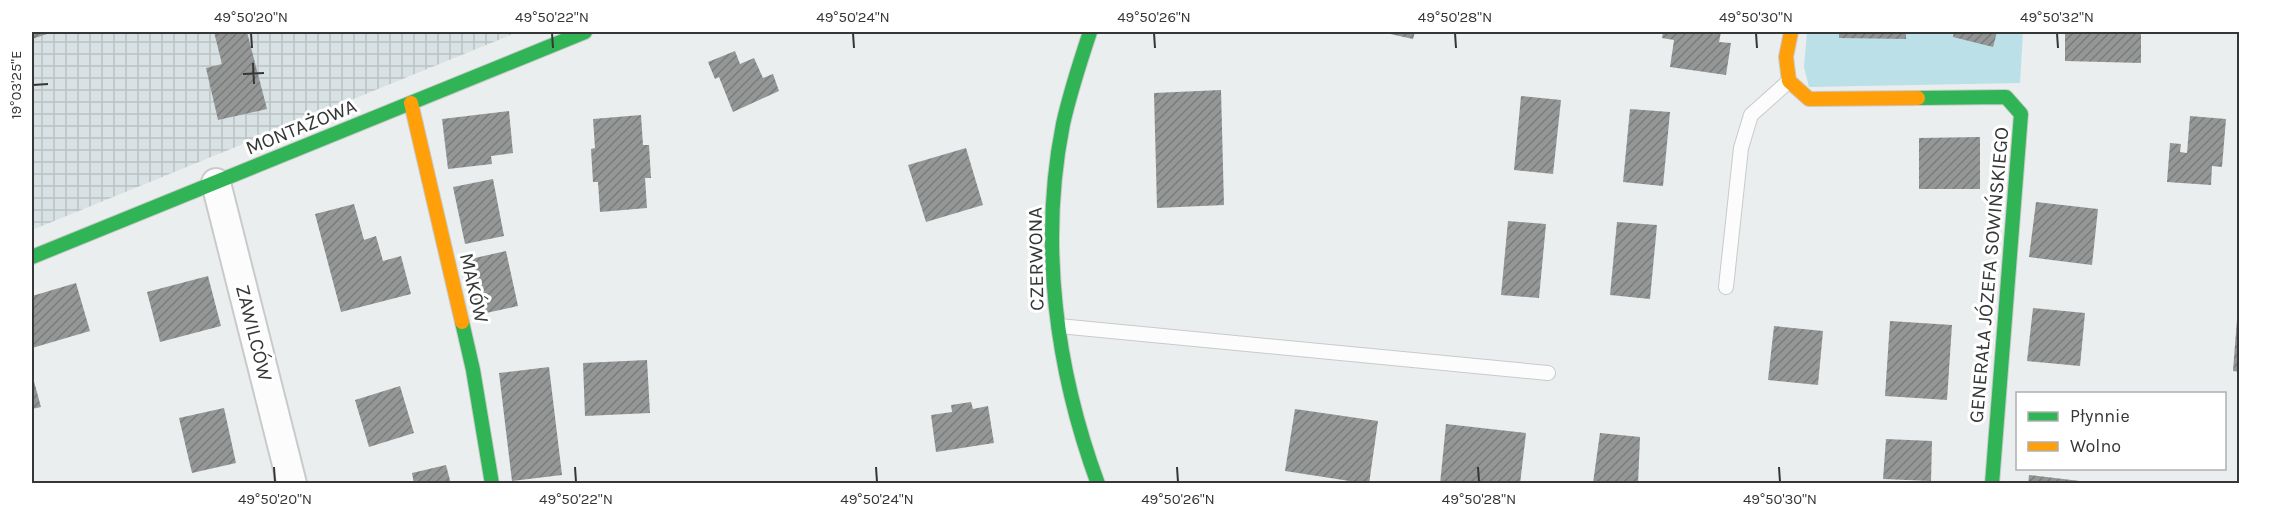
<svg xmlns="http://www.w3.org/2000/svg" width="2271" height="515" font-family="Karla,sans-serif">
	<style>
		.industrial { fill: url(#industrial-grid) }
		.green { fill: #bbe0e7 }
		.building { fill: url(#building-hatch) }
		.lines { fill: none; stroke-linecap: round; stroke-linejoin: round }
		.lane-casing { stroke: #c8cacb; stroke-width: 16 }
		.street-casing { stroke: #c8cacb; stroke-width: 32 }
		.fast-casing { stroke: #c8cacb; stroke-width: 16 }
		.slow-casing { stroke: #c8cacb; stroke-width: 16 }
		.lane { stroke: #fcfcfd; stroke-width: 14 }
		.street { stroke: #fcfcfd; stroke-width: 28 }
		.fast { stroke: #30b455; stroke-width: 14 }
		.slow { stroke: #ff9f0a; stroke-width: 14 }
		.ticks { fill: none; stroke: #353737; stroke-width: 2 }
		.labels { text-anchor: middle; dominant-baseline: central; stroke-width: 6; stroke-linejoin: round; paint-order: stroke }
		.street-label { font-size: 20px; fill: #353737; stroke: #fff }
		.neatline { fill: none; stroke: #353737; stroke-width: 2 }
		.ticks-label { font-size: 15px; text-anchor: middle; fill: #353737 }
	</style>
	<defs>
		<pattern id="industrial-grid" width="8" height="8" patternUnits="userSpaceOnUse" patternTransform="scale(1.5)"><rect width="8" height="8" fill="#d8e1e3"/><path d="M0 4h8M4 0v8" fill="none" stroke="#bac2c3"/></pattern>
		<pattern id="building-hatch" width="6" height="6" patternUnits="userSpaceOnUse" patternTransform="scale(1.5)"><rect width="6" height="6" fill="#959797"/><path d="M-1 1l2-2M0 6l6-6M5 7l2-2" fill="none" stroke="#7a7c7c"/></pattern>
	</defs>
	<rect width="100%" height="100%" fill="#ebeeef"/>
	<path class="industrial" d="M32,32h486l-486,198z"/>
	<path class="green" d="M1807,32h216l-3,51 -211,4 -5,-20z"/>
	<path class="building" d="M32,32h21l-21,7z
		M214,32h33l20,77 -49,11 -12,-52 16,-4z
		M1381,32h34l-2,7z
		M1663,32h58l-2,10 12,1 -5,32 -56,-8 4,-27 -12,-2z
		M1839,32h67v7l-67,-1z
		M1954,32h43l-4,15 -40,-10z
		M2065,32h76v31l-76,-2z
		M735,51l5,13 14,-6 9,20 10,-4 6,17 -46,21 -14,-35 -4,2 -7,-17z
		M1221,90l3,115 -67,3 -3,-115z
		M1521,96l40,4 -8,74 -39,-4z
		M1630,109l40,3 -7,74 -40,-4z
		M509,111l4,42 -22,3 1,8 -44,5 -6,-50z
		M641,115l2,30h6l2,33h-6l2,30 -47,4 -2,-30h-5l-2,-33 4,-1 -2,-29z
		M2190,116l36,3 -4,48 -10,-1 -1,19 -44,-3 3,-39 11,1 -1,8 7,1z
		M1980,137v52h-61v-51z
		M966,148l17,57 -57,17 -18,-57z
		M493,179l11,57 -39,8 -12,-57z
		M2036,202l62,7 -6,56 -63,-8z
		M354,204l10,36 12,-4 7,25 18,-5 10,38 -70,18 -26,-98z
		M1508,221l38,3 -7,74 -38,-3z
		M1617,222l40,3 -7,74 -40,-4z
		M506,251l12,55 -41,9 -11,-55z
		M208,276l13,50 -61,16 -13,-50z
		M76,283l14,48 -58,17v-52z
		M2238,306h2v66l-7,-1z
		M2033,308l52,5 -5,53 -53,-5z
		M1890,321l62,4 -5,75 -62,-4z
		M1774,326l49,5 -5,54 -50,-5z
		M647,360l3,53 -65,3 -2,-53z
		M549,367l13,108 -50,6 -13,-108z
		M32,374l9,33 -9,2z
		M400,386l14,47 -45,14 -14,-47z
		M971,402l2,7 15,-3 6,37 -58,9 -5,-37 21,-3 -1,-7z
		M224,408l12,55 -44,10 -13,-55z
		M1295,409l83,12 -9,63 -84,-13z
		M1446,424l80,9 -6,51h-80z
		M1600,433l40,4 -2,47 -45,-1z
		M1886,439l46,2 -1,40 -48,-2z
		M446,465l5,19h-37l-2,-11z
		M2029,475l59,7v2h-60z"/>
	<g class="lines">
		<g class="lane-casing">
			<path id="lane" d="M1726,287l15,-139 10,-33 38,-34
				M1059,326l489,47"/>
		</g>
		<g class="street-casing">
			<path id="street" d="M216,183l76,301"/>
		</g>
		<g class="fast-casing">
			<path id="fast" d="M1090,32c-10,30 -20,61 -27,92 -24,120 -7,246 35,360
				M1918,98l88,-1 15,17 -29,370
				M32,257l553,-225
				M462,322l11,48 19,114"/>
		</g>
		<g class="slow-casing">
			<path id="slow" d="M1791,32l-5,25 3,24 20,18 109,-1
				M411,103l51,219"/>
		</g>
		<use href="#lane" class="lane"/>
		<use href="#street" class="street"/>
		<use href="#fast" class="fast"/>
		<use href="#slow" class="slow"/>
	</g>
	<path class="ticks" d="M251,33l1,15M552,33l1,15M853,33l1,15M1154,33l1,15M1455,33l1,15M1756,33l1,15M2057,33l1,15M253,63l1,21M243,74l21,-1M33,85l15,-1M274,467l1,15M575,467l1,15M876,467l1,15M1177,467l1,15M1478,467l1,15M1779,467l1,15"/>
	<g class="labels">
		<g class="street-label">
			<text transform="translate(301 127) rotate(-22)">MONTAŻOWA</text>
			<text transform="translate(1036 259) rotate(-91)">CZERWONA</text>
			<text transform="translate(1989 275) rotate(-85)">GENERAŁA JÓZEFA SOWIŃSKIEGO</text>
			<text transform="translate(474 288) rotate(77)">MAKÓW</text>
			<text transform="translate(254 333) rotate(76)">ZAWILCÓW</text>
		</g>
	</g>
	<rect width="2271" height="515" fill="none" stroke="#ffffff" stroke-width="66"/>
	<rect x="2016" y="392" width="210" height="78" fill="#ffffff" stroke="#aeafaf" stroke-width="1.5"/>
	<rect x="2028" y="412" width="30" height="9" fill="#30b455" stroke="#aeafaf" stroke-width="1.5"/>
	<text x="2070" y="422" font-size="18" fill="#353737">Płynnie</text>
	<rect x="2028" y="442" width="30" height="9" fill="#ff9f0a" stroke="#aeafaf" stroke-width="1.5"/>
	<text x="2070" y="452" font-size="18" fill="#353737">Wolno</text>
	<rect x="33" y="33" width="2205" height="449" class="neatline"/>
	<g class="ticks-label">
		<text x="251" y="22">49°50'20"N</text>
		<text x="552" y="22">49°50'22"N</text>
		<text x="853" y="22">49°50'24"N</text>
		<text x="1154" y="22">49°50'26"N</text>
		<text x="1455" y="22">49°50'28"N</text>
		<text x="1756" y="22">49°50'30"N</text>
		<text x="2057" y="22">49°50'32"N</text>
		<text transform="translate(16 85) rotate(-90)" y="5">19°03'25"E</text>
		<text x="275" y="504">49°50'20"N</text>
		<text x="576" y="504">49°50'22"N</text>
		<text x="877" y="504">49°50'24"N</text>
		<text x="1178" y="504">49°50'26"N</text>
		<text x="1479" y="504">49°50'28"N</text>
		<text x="1780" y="504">49°50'30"N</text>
	</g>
</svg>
